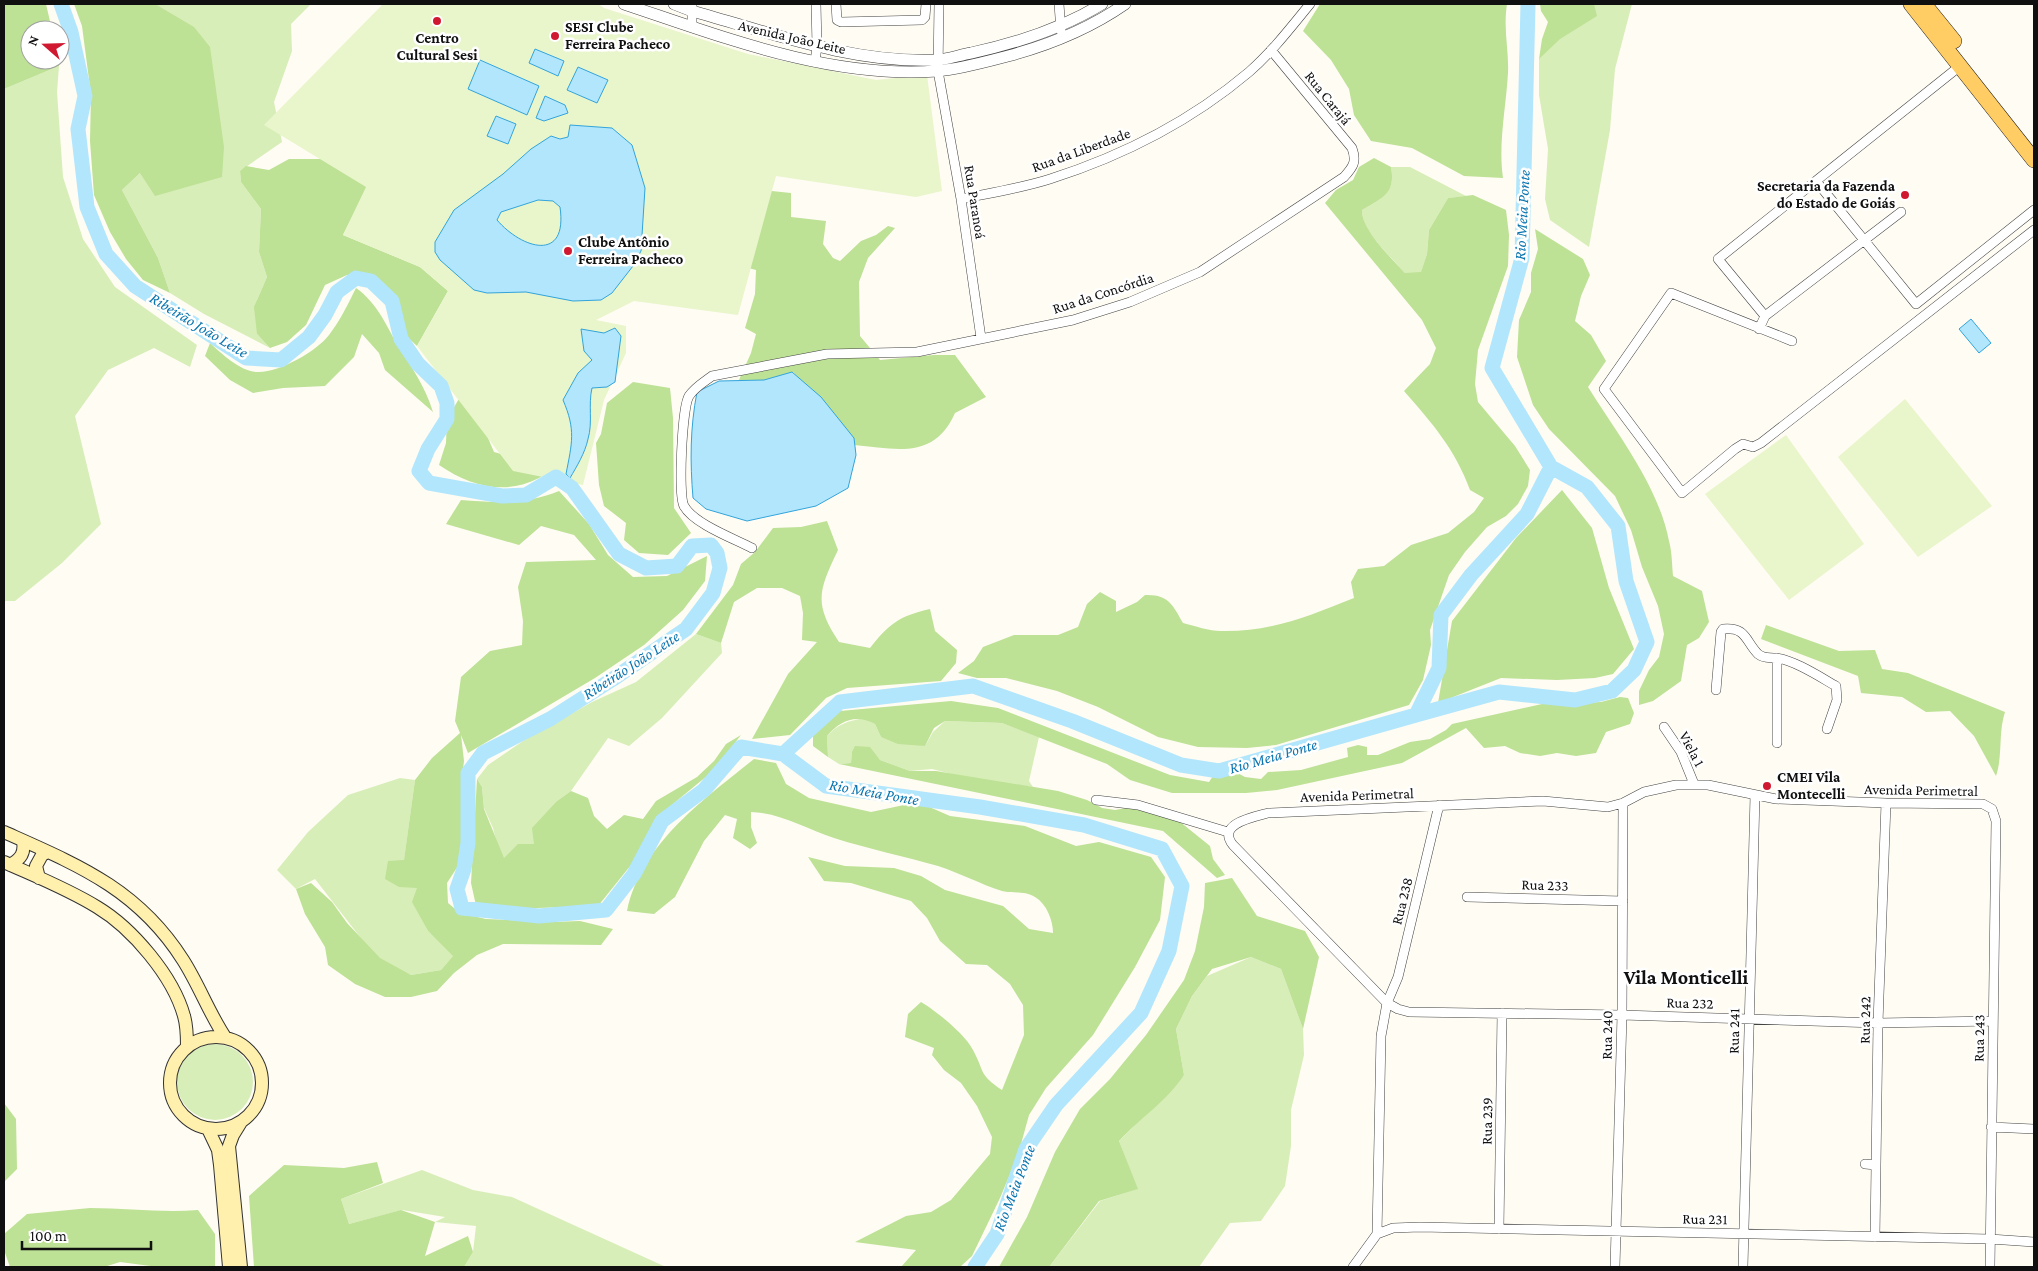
<svg xmlns="http://www.w3.org/2000/svg" width="2038" height="1271" font-family="'Crimson Pro',serif">
	<style>
		.green { fill: #d8eeb8 }
		.forest { fill: #bde195 }
		.pitch { fill: #e9f5cb }
		.water { fill: #b2e6fc; stroke: #32a4db; fill-rule: evenodd }
		.lines { fill: none; stroke-linecap: round; stroke-linejoin: round }
		.river { stroke: #b2e6fc; stroke-width: 15 }
		.minor-casing { stroke: #434343; stroke-width: 10 }
		.tertiary-casing { stroke: #434343; stroke-width: 12 }
		.secondary-casing { stroke: #323232; stroke-width: 14 }
		.primary-casing { stroke: #212121; stroke-width: 16 }
		.minor { stroke: #fff; stroke-width: 9 }
		.tertiary { stroke: #fff; stroke-width: 11 }
		.secondary { stroke: #fff0ae; stroke-width: 12 }
		.primary { stroke: #ffcd63; stroke-width: 15 }
		.poi-dot { fill: #d01930; stroke: #fff; stroke-width: 2 }
		.labels { text-anchor: middle; dominant-baseline: central; stroke-width: 5; stroke-linejoin: round; paint-order: stroke }
		.poi-label { font-size: 15px; font-weight: bold; fill: #101010; stroke: #fff; text-anchor: start }
		.street-label { font-size: 15px; fill: #101010; stroke: #fff }
		.water-label { font-size: 16px; font-style: italic; fill: #0b75b0; stroke: #fff }
		.district-label { font-size: 20px; font-weight: bold; fill: #101010; stroke: #fff }
	</style>
	<rect width="100%" height="100%" fill="#fffcf3"/>
	<path class="green" d="M154,4h157l-20,20 1,27 -18,51 8,40 -42,29 1,11 20,27 -2,43 8,25 -10,23v34l13,14 -66,-34 -34,-21 -12,-35 -36,-68 18,-17z
		M1575,4h57l-17,65 -5,61 -21,117 -39,-27 -5,-21 3,-50 -9,-54v-36z
		M59,66l-2,26 6,85 20,62 32,48 82,58 -7,22 -36,-19 -46,22 -33,46 26,108 -39,39 -47,38h-11v-512z
		M1391,167h19l56,29 -18,2 -19,32 -2,24 -6,19h-16c-13,-15 -44,-43 -43,-63 20,-12 34,-17 29,-43z
		M696,634l25,9 1,10 -60,65 -33,28 -21,-8 -37,53 -14,10 -23,43 -32,20 -9,-36 -9,-20 -2,-21 -5,-8 11,-14 35,-24 69,-39 44,-20z
		M864,718l11,6 6,13 44,9 8,-14 12,-11 57,2 37,14 -10,44 4,6 -61,-8 -40,-10 -22,2 -30,-11 -5,-5 -23,-3 -1,11 -12,1 -11,-7 -1,-21c11,-12 21,-15 37,-18z
		M400,778l15,2 -11,81 14,27 -3,18 13,25 26,24 -13,15 -30,5 -30,-11 -66,-85 -19,10 -19,-19 31,-38 40,-37z
		M1251,957l30,12 22,60 1,26 -13,55v36l-6,40 -24,35 -31,2 -31,44h-150l51,-66 37,-12 -18,-48 65,-66 -8,-46 16,-33 15,-20z
		M177 1082a38 38 0 1 1 76 0a38 38 0 1 1-76 0Z
		M422,1170l51,20 39,7 154,70h-202l9,-15 3,-26 -41,-4 10,-5 -43,-7 -53,14 -8,-25z"/>
	<path class="forest" d="M4,4h42l6,26h-22v30h28l1,6 -55,23z
		M74,4h81l39,23 16,20 14,100 -2,30 -67,19 -15,-23 -18,17 36,68 12,35 -27,-13 -17,-21 -16,-27 -16,-37 -4,-54 1,-46 -9,-69z
		M1320,4h187c-4,26 2,45 1,69 -2,35 -10,71 -5,105l-39,-2 -52,-28 -41,-7 -17,-26 -5,-26 -18,-29 -28,-29z
		M1540,4h54l3,12 -37,23 -21,20 3,-20 6,-17 -7,-11z
		M1374,158l17,9c5,27 -9,31 -29,43 -1,19 30,49 43,63l16,-1 6,-18 2,-24 19,-32 25,-3 33,15 3,25 -1,31 -30,84 -3,34 3,18 37,44 15,24 -2,16 -10,18 -12,12 -19,11 -22,25 -16,23 -19,55 1,15 -8,35 -14,25 -133,40 -29,3 -49,-1 -40,-10 -60,-30 -41,-16 -51,-13h-29l-19,-5 16,-12 9,-14 31,-12h44l20,-8 9,-23 13,-12 16,9v11l21,-10 8,-7c23,-1 28,10 38,28 12,3 26,8 38,8 50,1 88,-15 133,-33l-3,-16 7,-13 26,-3 27,-21 37,-12 26,-21 10,-14 -14,-8c-15,-41 -38,-67 -66,-99l26,-27 6,-16 -14,-28 -97,-117 11,-13 17,-10 6,-13z
		M289,159h42l36,28 -24,48 77,32 28,24 -31,55 -13,-12 -13,-42 -24,-15 -20,-2 -22,10 -19,40 -19,17 -17,6 -13,-14 -3,-27 13,-30 -8,-25 2,-43 -20,-27 -1,-11 6,-5 23,4z
		M658,179l133,14v24l35,4 -3,23 10,14 7,3 21,-20 15,-6 12,-9 7,2 -27,30 -9,24 1,54 20,24 54,-5h21l31,42 -31,16c-21,47 -58,36 -101,32l-61,-73 -29,8h-25l12,-27 5,-19 -11,-6 10,-34 1,-24 -30,-8z
		M1535,229l48,30 7,16 -9,21 -6,25 16,14 15,26 -18,26c30,48 70,98 81,154 3,11 3,24 4,35l29,15 7,31 -10,16 -12,7 -6,36 -28,20 -14,4v-14l10,-21 10,-13 5,-23 -6,-28 -16,-39 -11,-37 -16,-34 -66,-67 -16,-24 -16,-48 2,-37 12,-28v-19l7,-24z
		M356,288c21,15 29,35 41,56 15,24 28,42 36,68l-48,-42 -6,-17 -17,-19 -8,23 -29,29 -42,2 -30,5 -23,-13 -25,-24 5,-13c12,11 32,30 49,29 21,0 58,-21 70,-37 11,-14 19,-31 27,-47z
		M633,382l37,6 3,30 1,90 17,25 -23,22 -29,-2 -15,-13 2,-17 -22,-17 -5,-21 -3,-42 5,-9 6,-31z
		M466,387l28,65 25,7 43,-1c-7,6 -15,16 -23,20 -35,18 -69,8 -100,-13l7,-22 1,-24z
		M1562,490l30,38 17,60 25,61 -21,25 -18,4 -38,2 -56,-2 -63,25 14,-82 64,-83z
		M559,491l30,33 19,31 25,22 34,-1 40,-20 -2,25 -22,29 -39,35 -49,33 -127,75 -7,-18 3,26 -3,25 2,52 -5,28 -11,17 1,20 12,10 26,6 66,3 28,-1 33,8 -12,16 -98,-1 -26,11 -23,18 -17,18 -26,6h-26l-30,-13 -27,-19 -3,-18 -20,-33 -9,-25 15,-6 21,19 15,21 33,35 31,17 30,-5 12,-14 -25,-25 -16,-29 5,-14 -18,-1 -14,-8 3,-18 16,-1 11,-80 17,-22 28,-25 -5,-12 6,-44 29,-26 32,-6 1,-24 -5,-34 8,-25 70,-2 -22,-25 -33,-9 -22,19 -73,-21 15,-24c35,3 66,4 98,-9z
		M827,521l11,29c-19,40 -25,53 1,92l31,6c19,-24 29,-32 60,-39l5,22 22,19 -1,13 -15,18 -94,7 -21,10 -36,37 -38,4 36,-65 29,-32 -15,-2 1,-27 -3,-17 -18,-8h-25l-23,14 -13,41 -25,-9 37,-49 8,-21 14,-12 18,-24 28,-1z
		M1766,625l73,26 36,-1 7,19 26,4 97,39c-7,21 -2,43 -9,64l-22,-40 -24,-25 -24,1 -24,-15 -41,-4 -3,-17 -97,-37z
		M1620,697l8,1 6,15 -4,11 -24,8 -10,21 -20,3 -19,-3 -17,3 -20,-3 -15,-7 -21,2 -18,-20 -64,35 -125,27 -31,3h-74l-42,-13 -23,-16 -105,-41 -57,-2 -11,7 -9,18 -27,-2 -17,-7 -6,-13c-19,-10 -34,-4 -48,12l1,21 -15,-11v-19l27,-16 111,-10 47,7 172,67 39,7 4,-6 15,-8 17,9 16,2 7,-7 33,-2 47,-13 -1,-9 11,-3 9,2v8h11l32,-13 20,-3 16,-9 6,-6 90,-20 59,-2z
		M741,735l-28,36 -51,42 -23,42 -41,51 -121,4 -6,-27 6,-104 5,8 2,22 20,49 14,-14h16l-2,-16 25,-27 14,-10 17,7 6,18 13,13 17,-14 19,4 13,-18 41,-24 17,-16 12,-17z
		M855,746l15,1 10,13 30,11h26l122,20 29,9 15,8 13,2 16,-3 43,10 36,29 3,13 12,16 -8,3 -54,-47 -324,-67 12,-1 1,-11z
		M754,759l22,4 10,21 23,14 62,14 33,-7 23,1 23,10 75,10 51,20 23,-4 52,15 14,20 -5,43 -25,47 -42,68 -47,53 -17,27 -11,40 -18,43 -28,58 -12,11h-59l15,-17 -61,-8 51,-26 25,-4 20,-12 39,-46 2,-17 -15,-31 -16,-23 -17,-13 -12,-15 2,-7 -29,-11 3,-23 13,-12c15,9 44,32 52,48 12,22 5,24 29,40l22,-55 -1,-30 -13,-21 -23,-19 -21,-1 -26,-23 -13,-23 -16,-17 -60,-18 -27,-2 -16,-24 37,9 49,2 27,8 24,14 58,16 26,23 24,4c0,-12 -6,-29 -18,-36 -10,-7 -22,-3 -33,-6 -22,-7 -42,-18 -64,-25 -34,-10 -70,-17 -104,-28 -28,-9 -53,-25 -83,-26v15l6,16 -7,6 -17,-11 4,-19 -12,-4 -21,26 -29,56 -21,17 -27,-3c14,-67 76,-111 127,-152z
		M1232,878l25,38 48,15 14,26 -16,72 -22,-60 -30,-12 -39,12 -20,27 -16,33 8,46c-17,26 -44,43 -65,66l19,48 -39,12 -50,66h-50l28,-50 28,-65 25,-43 30,-30 36,-44 38,-55 11,-29 9,-44 1,-24z
		M4,1103l12,16 1,50 -13,13z
		M377,1162l6,21 -42,16 8,25 52,-14 34,12 -10,34 43,-20 5,16 -9,15h-210l-5,-71 35,-31 60,3z
		M90,1208c37,0 72,5 108,2l17,24v33h-57l-38,-5 -16,5h-94l-6,-17v-16l23,-20z"/>
	<path class="pitch" d="M383,4h215l6,4 144,46 128,26 51,-5 15,116 -26,6 -140,-21 -38,139 -104,-14 -38,19 30,6v27l-22,47 -21,85 -70,-14 -96,-125 31,-55 -28,-24 -77,-32 23,-48 -102,-62z
		M1905,399l87,107 -74,51 -80,-100z
		M1786,435l78,109 -75,56 -84,-106z"/>
	<path class="water" d="M535,49l29,12 -6,15 -29,-13z
		M480,60l59,26 -12,29 -59,-26z
		M578,67l30,13 -11,23 -30,-13z
		M545,96l20,9 3,8 -24,8 -8,-3z
		M496,116l20,8 -8,20 -21,-8z
		M570,125l42,3 20,17 13,43 -4,63 -8,15 -21,27 -11,7 -28,1 -47,-9 -39,1 -13,-3 -34,-30 -5,-8v-10l19,-32 49,-36 28,-25 20,-13 9,3 8,-2zM538,200l15,1 7,6c8,56 -38,42 -63,13l4,-8z
		M1971,319l20,24 -12,10 -20,-24z
		M615,328l6,8 -6,46 -8,5 -15,1c-4,17 1,34 -4,51 -3,14 -11,27 -18,39l-4,-4c6,-31 10,-44 -3,-74l15,-27 14,-13 -8,-9 -3,-22 23,4z
		M792,372l29,25 33,41 2,17 -8,33 -32,18 -69,15 -41,-12 -13,-11c-3,-36 -3,-70 4,-106l22,-11 45,-1z"/>
	<g class="lines">
		<path class="river" d="M61,4l10,28 14,64 -7,33 9,78 19,47 29,32 111,72 35,2 28,-23 16,-22 12,-23 19,-14 15,3 21,20 9,38 17,25 23,22 6,17v16l-19,30 -9,22 10,12 73,13 24,-1 30,-18 16,11 47,66 27,14 31,-2 15,-20 19,-1 6,8 3,15 -7,25 -27,36 -73,50 -63,40 -67,34 -15,20v70l-4,26 -7,20 5,19 77,8 67,-6 28,-36 28,-53 42,-31 37,-43 42,7 43,32 154,21 104,18 78,24 20,37 -13,65 -28,62 -85,92 -30,44 -29,85 -22,33
			M1416,715l83,-23 76,8 37,-9 22,-21 13,-28 -21,-61 -8,-55 -31,-39 -36,-20
			M783,754l57,-52 133,-16 99,35 109,44 38,6 197,-56 23,-47 2,-53 30,-40 56,-61 24,-47 -59,-99 30,-110 6,-254"/>
		<g class="minor-casing">
			<path id="minor" d="M836,4l1,16 4,2 81,-2 3,-3 1,-13
				M939,4l-1,67 23,128 20,139
				M1059,4l2,27
				M692,27v-23
				M815,62l2,-16 -1,-42
				M1816,181l100,123 118,-94
				M961,199c29,-6 61,-11 89,-20 72,-23 141,-58 199,-107 23,-20 42,-45 61,-68
				M1765,316l-47,-57 242,-193
				M1759,329l6,-13 136,-104
				M1792,341l-121,-48 -67,96 78,104 53,-44 8,-5 10,3 8,-4 273,-213
				M752,548c-17,-9 -58,-24 -68,-42 -6,-11 -2,-99 5,-110 6,-9 15,-14 23,-20l115,-22 90,-2 156,-32 57,-18 70,-30 144,-95c9,-10 13,-15 8,-29l-81,-98
				M1777,658v85
				M1716,690l5,-58 2,-3c24,-2 22,12 35,25 6,5 11,3 18,4 18,2 44,19 60,28l1,14 -10,29
				M1664,727l17,25 13,32
				M1096,800l42,5 90,27
				M1439,805l-41,172 -11,26 11,6 11,3 213,3 256,8 115,-2
				M1467,897l156,4
				M1991,1127l43,2
				M1865,1164l11,1
				M1499,1229l3,-216
				M1377,1234l16,-6 27,-1 570,12 44,3
				M1875,1237l3,-214 8,-220
				M1353,1267l24,-33 4,-198 6,-33 -154,-158c-17,-21 20,-28 35,-32l275,-12 65,6 15,-4 21,-11 32,-7h32l68,14 110,4 97,1 9,5 4,12 -6,446
				M1615,1267l7,-252 1,-212
				M1743,1267l12,-472"/>
		</g>
		<g class="tertiary-casing">
			<path id="tertiary" d="M624,4c99,33 206,75 313,67 23,-2 48,-9 71,-15 41,-11 81,-27 117,-52
				M674,4l18,7c79,22 163,53 246,49 11,-1 22,-5 33,-7 47,-10 90,-24 131,-49"/>
		</g>
		<g class="secondary-casing">
			<path id="secondary" d="M4,832c74,33 134,57 179,128 16,25 26,53 42,77
				M4,862c31,14 64,27 93,45 35,21 76,69 87,109 3,10 3,20 3,30
				M10,865c11,-6 15,-12 13,-24
				M39,878l-3,-12 6,-11 6,-3
				M170 1083a46 46 0 1 1 92 0a46 46 0 1 1-92 0Z
				M208,1129l10,21 2,15 9,102
				M241,1267l-12,-121 4,-11 8,-13"/>
		</g>
		<g class="primary-casing">
			<path id="primary" d="M1911,4l123,156
				M1924,4l30,37"/>
		</g>
		<use href="#minor" class="minor"/>
		<use href="#tertiary" class="tertiary"/>
		<use href="#secondary" class="secondary"/>
		<use href="#primary" class="primary"/>
	</g>
	<g class="poi-dot">
		<circle cx="437" cy="21" r="5"/>
		<circle cx="555" cy="36" r="5"/>
		<circle cx="1905" cy="195" r="5"/>
		<circle cx="568" cy="251" r="5"/>
		<circle cx="1767" cy="786" r="5"/>
	</g>
	<g class="labels">
		<g class="poi-label">
			<text x="565" y="27">SESI Clube<tspan x="565" dy="17">Ferreira Pacheco</tspan></text>
			<text x="437" y="38" text-anchor="middle">Centro<tspan x="437" dy="17">Cultural Sesi</tspan></text>
			<text x="1895" y="186" text-anchor="end">Secretaria da Fazenda<tspan x="1895" dy="17">do Estado de Goiás</tspan></text>
			<text x="578" y="242">Clube Antônio<tspan x="578" dy="17">Ferreira Pacheco</tspan></text>
			<text x="1777" y="777">CMEI Vila<tspan x="1777" dy="17">Montecelli</tspan></text>
		</g>
		<g class="street-label">
			<text transform="translate(792 37) rotate(13)">Avenida João Leite</text>
			<text transform="translate(1328 98) rotate(51)">Rua Carajá</text>
			<text transform="translate(1081 150) rotate(-20)">Rua da Liberdade</text>
			<text transform="translate(975 202) rotate(81)">Rua Paranoá</text>
			<text transform="translate(1103 293) rotate(-18)">Rua da Concórdia</text>
			<text transform="translate(1692 749) rotate(62)">Viela 1</text>
			<text transform="translate(1921 790) rotate(1)">Avenida Perimetral</text>
			<text transform="translate(1357 795) rotate(-2)">Avenida Perimetral</text>
			<text transform="translate(1545 885) rotate(2)">Rua 233</text>
			<text transform="translate(1402 901) rotate(-76)">Rua 238</text>
			<text transform="translate(1690 1003) rotate(2)">Rua 232</text>
			<text transform="translate(1865 1020) rotate(-89)">Rua 242</text>
			<text transform="translate(1734 1031) rotate(-89)">Rua 241</text>
			<text transform="translate(1607 1035) rotate(-89)">Rua 240</text>
			<text transform="translate(1979 1038) rotate(-89)">Rua 243</text>
			<text transform="translate(1487 1121) rotate(-89)">Rua 239</text>
			<text transform="translate(1705 1219) rotate(1)">Rua 231</text>
		</g>
		<g class="water-label">
			<text transform="translate(1522 215) rotate(-87)">Rio Meia Ponte</text>
			<text transform="translate(199 325) rotate(31)">Ribeirão João Leite</text>
			<text transform="translate(631 665) rotate(-33)">Ribeirão João Leite</text>
			<text transform="translate(1273 756) rotate(-16)">Rio Meia Ponte</text>
			<text transform="translate(874 792) rotate(10)">Rio Meia Ponte</text>
			<text transform="translate(1014 1188) rotate(-69)">Rio Meia Ponte</text>
		</g>
		<g class="district-label">
			<text x="1686" y="977">Vila Monticelli</text>
		</g>
	</g>
	<rect width="2038" height="1271" fill="none" stroke="#101010" stroke-width="10"/>
	<g transform="translate(45 45) rotate(290)"><circle r="24" fill="#ffffff" stroke="#9f9f9f"/>
	<path d="M0-4L9 19L0 12L-9 19Z" fill="#d01930"/>
	<text y="-8" font-size="14" font-weight="bold" text-anchor="middle" fill="#101010">N</text>
	</g>
	<path d="M22 1241v8h129v-8" fill="none" stroke="#101010" stroke-width="2.5"/>
	<text x="30" y="1241" font-size="15" fill="#101010" stroke="#ffffff" stroke-width="4" paint-order="stroke">100 m</text>
</svg>
